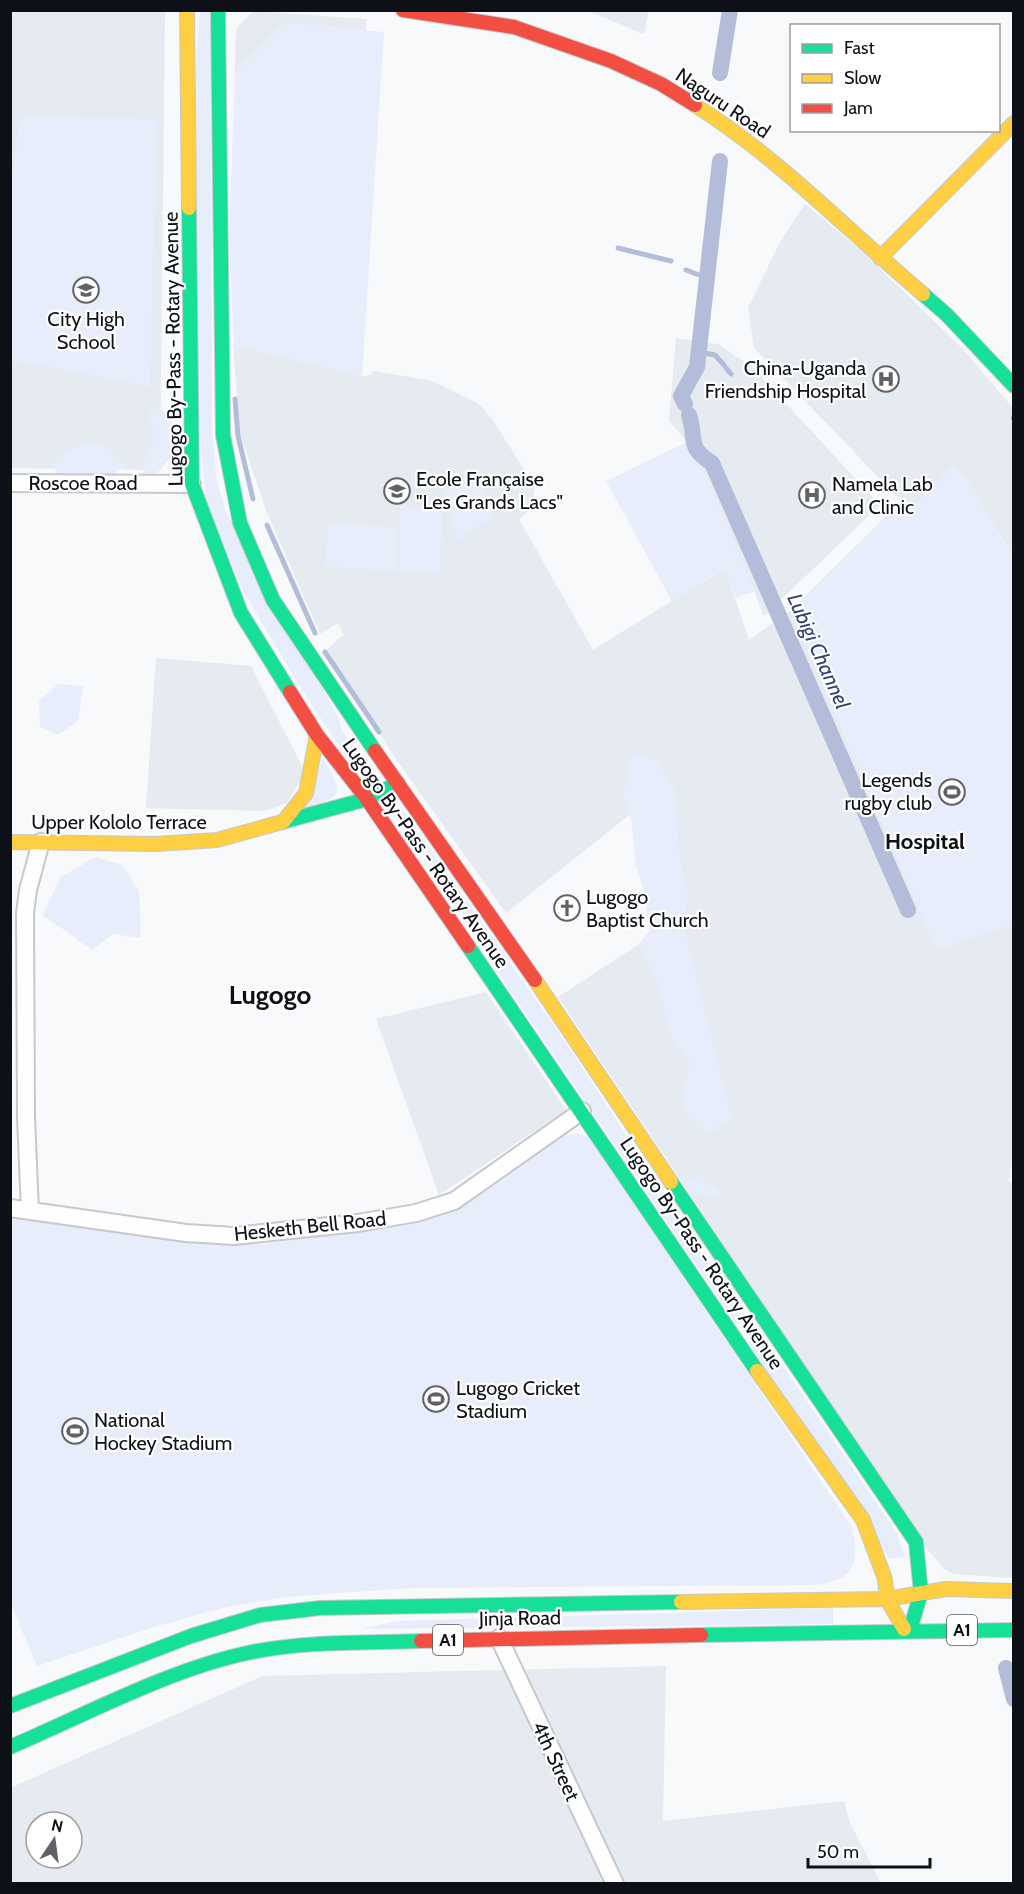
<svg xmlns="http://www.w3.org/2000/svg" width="1024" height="1894" font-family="Cabin,sans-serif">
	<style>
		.built { fill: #e6eaf1; fill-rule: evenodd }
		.green { fill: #e8edfb }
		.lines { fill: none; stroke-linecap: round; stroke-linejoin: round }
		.stream { stroke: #b3bdd9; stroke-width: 5 }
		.canal { stroke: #b3bdd9; stroke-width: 16 }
		.street-casing { stroke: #c5c8cd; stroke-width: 20 }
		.fast-casing { stroke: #c5c8cd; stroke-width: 16 }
		.slow-casing { stroke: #c5c8cd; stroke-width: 16 }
		.jam-casing { stroke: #c5c8cd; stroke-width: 16 }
		.street { stroke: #fefefe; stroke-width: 16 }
		.fast { stroke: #16e098; stroke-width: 14 }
		.slow { stroke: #ffcf43; stroke-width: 14 }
		.jam { stroke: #f24e42; stroke-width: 14 }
		.labels { text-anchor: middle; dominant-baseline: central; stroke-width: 4.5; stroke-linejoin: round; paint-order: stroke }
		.shield { fill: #fff; stroke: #56585d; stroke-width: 1.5 }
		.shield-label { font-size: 18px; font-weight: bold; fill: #0e1018 }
		.street-label { font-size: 20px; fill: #0e1018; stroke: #fff }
		.poi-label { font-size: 20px; fill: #0e1018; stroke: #fff; text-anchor: start }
		.water-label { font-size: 21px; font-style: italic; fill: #324174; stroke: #fff }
		.quarter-label { font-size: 22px; font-weight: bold; fill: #0e1018; stroke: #fff }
		.district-label { font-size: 26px; font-weight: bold; fill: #0e1018; stroke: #fff }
	</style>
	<rect width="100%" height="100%" fill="#f7f9fb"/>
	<path class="built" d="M11,11h154l-5,459 -149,-2z
		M253,11l114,8 -1,11 -82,-7 -49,48 1,-42z
		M588,11h61l-5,23z
		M805,204l60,50 98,95 50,59v149l-46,-76 -14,-15 -43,44 -156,-162 -6,-40 33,-68z
		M676,338l42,6 35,24 127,137 -116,111 -53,-131 -24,-43 -18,-21z
		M233,344l129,32 10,-1 1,-4 60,10 46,23 13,15 43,68 -4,22 -12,10 74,131 132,-82 24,72 42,-30 146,340 76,-26 1,221 -5,37 5,1 -1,395 -60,-4 -9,-5 -16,-19 -370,-553 80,-52 22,-18 -8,-130 -146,116 -108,-151 -71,-113 17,-14 -6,-12 -18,11 -54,-124 -26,-77z
		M156,658l95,8 54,106 -18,31 -23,8 -118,-3z
		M486,992l80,118 -127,85 -63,-176z
		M666,1666l-3,155 181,-20 6,22 31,60h-870l-1,-95 253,-112zM36,1822h36v36h-36z"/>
	<path class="green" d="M211,10l1,423 5,49 8,28 114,209 2,10 20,29 -3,9 -6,-1 -53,-81 -56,-94 -37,-88 -11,-120v-307l5,-65z
		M284,23l100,9 -22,344 -128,-32 -5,-102 6,-171z
		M20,116l137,3 -7,268 -139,-27 -1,-159z
		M160,406l21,28 -1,14 -25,27 -11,-2 -2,-10 12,-22 -5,-31z
		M89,442l13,2 23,20c-13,20 -47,13 -67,12l-6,-12 12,-13z
		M687,442l24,43 44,106 -19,7 -12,-30 -52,33 -66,-120z
		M953,466l14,15 46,77 1,366 -77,26 -146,-340 97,-96 22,-5z
		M477,470l15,47 -34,24 -17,-58z
		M400,506l42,1 -1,65 -42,-1z
		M328,523l69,4 -1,44 -71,-4z
		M58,684l25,2 -5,35 -20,14 -18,-8 -1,-26z
		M638,754l21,7 16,29 4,62 9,46 -5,26 49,196 -21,13c-39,-18 -27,-39 -21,-73l-18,-18 -9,-39 -13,-37 -12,-21 11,-14 -4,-36 -10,-34 -4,-46 -9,-18 8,-27 -3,-7z
		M323,758c22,40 20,37 -21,52z
		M400,806c53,76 107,151 159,227 64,94 121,192 186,286l-3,4 -6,1 -244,-360 -67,-114 -28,-37z
		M95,857l27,8 17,26 2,47 -28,-4 -21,16 -49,-35 17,-37z
		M576,1133l12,4 264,390c9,39 1,54 -39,58l-402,3 -126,9 -63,11 -68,19 -117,39 -26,-61v-387l190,23 64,3 155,-24 42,-13 83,-61 18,-10z
		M699,1175l21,17 -4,4c-14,-1 -23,-2 -32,-13z
		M757,1328l140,205 8,24 -16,2 -142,-217 6,-2z
		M833,1608v16l-472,5 36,-8z"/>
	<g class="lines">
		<path class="stream" d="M618,248l53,13
			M686,270l21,8
			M698,352l17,3 9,10
			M726,368l5,6
			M235,399l3,37 15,63
			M1013,418h1
			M267,525l48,108
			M325,652l54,80"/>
		<path class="canal" d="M720,73l10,-63
			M685,404l-4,-8 16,-29 23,-206
			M689,415c8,24 -3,32 23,48l196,447
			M1006,1668l8,31"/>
		<g class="street-casing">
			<path id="street" d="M10,483l182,1
				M10,1208l176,25 48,3 124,-13 58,-10 38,-12 128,-90
				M30,1211l-4,-93 -1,-205 3,-23 13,-48
				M499,1638l116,246"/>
		</g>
		<g class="fast-casing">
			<path id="fast" d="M218,10l5,425 17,88 33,77 102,151
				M189,208l3,276 49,129 49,79
				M923,294l24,21 67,71
				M282,822l85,-23 31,-16
				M468,946l289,425
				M671,1182l245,360 5,51 -11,37
				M701,1635l313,-5
				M10,1706l181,-70 69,-21 60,-7 361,-6
				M10,1747c75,-32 162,-79 242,-95 55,-11 113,-9 169,-11"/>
		</g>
		<g class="slow-casing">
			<path id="slow" d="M187,10l2,198
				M695,105c84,53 152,125 228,189
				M880,258l134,-135
				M283,822l23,-29 11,-58
				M10,842l146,2 61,-4 65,-18
				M535,980l136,202
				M757,1371l106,149 22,59 2,20 17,30
				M681,1602l206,-3 59,-10 68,2"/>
		</g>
		<g class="jam-casing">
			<path id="jam" d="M403,10l111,17 97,34 50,23 34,21
				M290,692l27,43 50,64 101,147
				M375,751l160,229
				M421,1641l280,-6"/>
		</g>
		<use href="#street" class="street"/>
		<use href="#fast" class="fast"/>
		<use href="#slow" class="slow"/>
		<use href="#jam" class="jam"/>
	</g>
	<defs>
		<g id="school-ring" transform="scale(1.35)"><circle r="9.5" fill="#fff" stroke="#606267" stroke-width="1.5"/><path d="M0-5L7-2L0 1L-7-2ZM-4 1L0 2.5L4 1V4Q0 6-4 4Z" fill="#606267"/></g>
		<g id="hospital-ring" transform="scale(1.35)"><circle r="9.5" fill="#fff" stroke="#606267" stroke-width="1.5"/><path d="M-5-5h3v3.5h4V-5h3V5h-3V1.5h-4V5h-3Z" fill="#606267"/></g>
		<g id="stadium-ring" transform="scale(1.35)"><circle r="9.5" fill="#fff" stroke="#606267" stroke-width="1.5"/><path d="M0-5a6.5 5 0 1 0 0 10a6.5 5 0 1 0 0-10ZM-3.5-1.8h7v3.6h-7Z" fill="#606267"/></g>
		<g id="church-ring" transform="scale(1.35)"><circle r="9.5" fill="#fff" stroke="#606267" stroke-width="1.5"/><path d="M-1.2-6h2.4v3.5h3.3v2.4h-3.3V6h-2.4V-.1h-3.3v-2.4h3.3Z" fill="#606267"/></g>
	</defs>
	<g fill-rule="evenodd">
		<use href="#school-ring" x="86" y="290"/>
		<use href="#hospital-ring" x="886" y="379"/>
		<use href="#school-ring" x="397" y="491"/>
		<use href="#hospital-ring" x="812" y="495"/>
		<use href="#stadium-ring" x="952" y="792"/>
		<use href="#church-ring" x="567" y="908"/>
		<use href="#stadium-ring" x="436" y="1399"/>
		<use href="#stadium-ring" x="75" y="1431"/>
	</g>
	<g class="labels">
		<g class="shield">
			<rect x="947" y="1615" width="30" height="30" rx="4.5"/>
			<rect x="433" y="1625" width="30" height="30" rx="4.5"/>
		</g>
		<g class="shield-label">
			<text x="962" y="1630">A1</text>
			<text x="448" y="1640">A1</text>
		</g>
		<g class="street-label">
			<text transform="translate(723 103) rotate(34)">Naguru Road</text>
			<text transform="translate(173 349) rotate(-91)">Lugogo By-Pass - Rotary Avenue</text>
			<text x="83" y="483">Roscoe Road</text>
			<text x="119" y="822">Upper Kololo Terrace</text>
			<text transform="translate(426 853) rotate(55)">Lugogo By-Pass - Rotary Avenue</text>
			<text transform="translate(310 1226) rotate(-6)">Hesketh Bell Road</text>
			<text transform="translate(702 1253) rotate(56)">Lugogo By-Pass - Rotary Avenue</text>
			<text transform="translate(520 1618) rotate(-1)">Jinja Road</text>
			<text transform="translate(556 1761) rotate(65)">4th Street</text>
		</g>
		<g class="poi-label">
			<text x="86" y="319" text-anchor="middle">City High<tspan x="86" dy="23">School</tspan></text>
			<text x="866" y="368" text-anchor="end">China-Uganda<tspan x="866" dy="23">Friendship Hospital</tspan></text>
			<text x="416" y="479">Ecole Française<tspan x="416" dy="23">"Les Grands Lacs"</tspan></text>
			<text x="832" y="484">Namela Lab<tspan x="832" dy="23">and Clinic</tspan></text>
			<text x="932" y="780" text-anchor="end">Legends<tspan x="932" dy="23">rugby club</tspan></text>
			<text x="586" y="897">Lugogo<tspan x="586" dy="23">Baptist Church</tspan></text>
			<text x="456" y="1388">Lugogo Cricket<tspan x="456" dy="23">Stadium</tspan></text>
			<text x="94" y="1420">National<tspan x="94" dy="23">Hockey Stadium</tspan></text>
		</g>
		<g class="water-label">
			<text transform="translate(819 651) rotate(66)">Lubigi Channel</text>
		</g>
		<g class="quarter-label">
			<text x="925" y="841">Hospital</text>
		</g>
		<g class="district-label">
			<text x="270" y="995">Lugogo</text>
		</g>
	</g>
	<rect width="1024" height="1894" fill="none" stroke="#0e1018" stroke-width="24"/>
	<rect x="790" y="24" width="210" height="108" fill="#ffffff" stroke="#9f9fa3" stroke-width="1.5"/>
	<rect x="802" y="44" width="30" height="9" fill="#16e098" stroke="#9f9fa3" stroke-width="1.5"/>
	<text x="844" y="54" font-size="18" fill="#0e1018">Fast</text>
	<rect x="802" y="74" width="30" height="9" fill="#ffcf43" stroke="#9f9fa3" stroke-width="1.5"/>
	<text x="844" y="84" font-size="18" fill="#0e1018">Slow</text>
	<rect x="802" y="104" width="30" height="9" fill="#f24e42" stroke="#9f9fa3" stroke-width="1.5"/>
	<text x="844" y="114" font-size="18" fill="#0e1018">Jam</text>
	<g transform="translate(54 1840) rotate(13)"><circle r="28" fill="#ffffff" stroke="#9f9fa3" stroke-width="1.5"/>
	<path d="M0-4.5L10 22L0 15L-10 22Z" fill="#606267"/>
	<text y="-9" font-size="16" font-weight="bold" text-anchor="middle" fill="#0e1018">N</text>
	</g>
	<path d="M808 1858v9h122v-9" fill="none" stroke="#0e1018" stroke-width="3"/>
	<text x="817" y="1858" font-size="18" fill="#0e1018" stroke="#ffffff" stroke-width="4.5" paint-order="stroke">50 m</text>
</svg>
